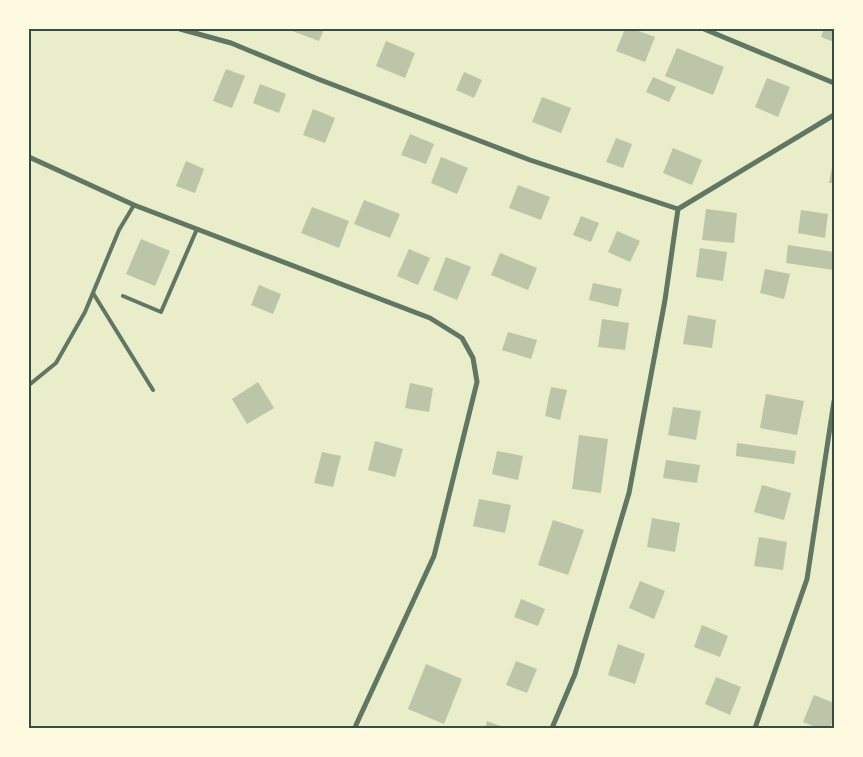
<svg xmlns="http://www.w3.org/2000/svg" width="863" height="757" font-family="'Noto Sans',sans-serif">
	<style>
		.building { fill: #bcc5a7 }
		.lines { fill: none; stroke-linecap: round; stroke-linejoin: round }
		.service { stroke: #617663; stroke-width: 4 }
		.minor { stroke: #617663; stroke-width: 5 }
		.neatline { fill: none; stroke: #344e41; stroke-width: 2 }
	</style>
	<rect width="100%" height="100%" fill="#e9edc9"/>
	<path class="building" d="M287,29h37l-5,12z
		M625,29h8l22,8 -10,25 -29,-11z
		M824,29h10v13l-13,-5z
		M386,41l29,12 -10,25 -29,-12z
		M677,48l47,19 -11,28 -48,-19z
		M226,69l19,7 -13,32 -19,-7z
		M464,72l18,8 -8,18 -18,-8z
		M653,77l23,10 -7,15 -23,-10z
		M767,78l23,9 -12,30 -23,-10z
		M260,84l26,10 -7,19 -26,-10z
		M542,97l29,11 -10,25 -29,-11z
		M313,109l22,9 -10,25 -22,-8z
		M410,134l24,10 -8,20 -25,-9z
		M616,138l16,6 -9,24 -17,-6z
		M673,148l29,12 -10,25 -29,-12z
		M441,157l27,11 -11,26 -26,-11z
		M186,161l18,8 -9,24 -19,-7z
		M833,162h1v21h-5z
		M518,185l32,12 -9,23 -32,-12z
		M364,200l36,14 -10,24 -36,-14z
		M312,207l37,14 -10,27 -38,-15z
		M706,209l31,4 -3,30 -32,-3z
		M801,210l27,4 -3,24 -27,-5z
		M581,216l18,7 -8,19 -18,-7z
		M617,231l23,10 -10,21 -22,-10z
		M141,239l29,12 -15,35 -29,-12z
		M788,245l46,7v18l-48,-7z
		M700,248l27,4 -4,29 -27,-4z
		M409,249l21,9 -12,27 -21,-9z
		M500,253l37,15 -9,22 -37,-15z
		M446,257l25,10 -14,33 -24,-10z
		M765,269l25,5 -6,25 -24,-6z
		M593,283l29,6 -4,18 -29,-7z
		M259,285l22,9 -8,20 -22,-9z
		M688,315l28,5 -4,28 -29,-4z
		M602,319l27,4 -4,27 -27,-3z
		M508,332l29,8 -6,19 -29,-9z
		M258,382l16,26 -27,16 -15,-25z
		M410,383l23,5 -4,24 -24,-4z
		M551,387l16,3 -7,30 -15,-4z
		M766,394l38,7 -7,34 -37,-7z
		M673,407l28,4 -5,29 -28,-5z
		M579,435l29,4 -7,54 -29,-4z
		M375,441l28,8 -8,28 -27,-7z
		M737,443l59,8 -2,13 -58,-8z
		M497,451l26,5 -5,24 -26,-6z
		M322,452l19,4 -8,31 -19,-4z
		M666,460l34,5 -3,18 -34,-5z
		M762,485l29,8 -7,27 -30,-8z
		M479,499l32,6 -6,28 -32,-7z
		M652,518l28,5 -5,29 -28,-5z
		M553,520l31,10 -16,45 -30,-10z
		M759,537l28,5 -4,28 -29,-4z
		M640,581l25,10 -11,28 -25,-11z
		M521,599l24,10 -7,17 -24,-9z
		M702,625l26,11 -8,21 -26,-10z
		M618,644l27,10 -10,30 -27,-9z
		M516,661l21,8 -10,24 -21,-8z
		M426,664l36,15 -18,45 -36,-15z
		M716,677l25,10 -11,28 -25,-11z
		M814,695l20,8v15l-4,10h-12l-15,-6z
		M487,721l19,7h-21z"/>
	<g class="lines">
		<path class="service" d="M93,293l60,97
			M123,296l38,16 36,-83
			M29,385l27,-22 29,-51 34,-82 15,-25"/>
		<path class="minor" d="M180,29l51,14 87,36 212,81 148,49 -13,91 -36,193 -54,181 -23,54
			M704,29l130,54
			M29,157l105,48 296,113 32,20 11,20 4,24 -43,174 -78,169 -1,3
			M678,209l156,-94
			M755,728l52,-149 27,-178"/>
	</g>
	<rect width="863" height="757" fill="none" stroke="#fefae0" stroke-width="60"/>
	<rect x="30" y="30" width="803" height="697" class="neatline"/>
</svg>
